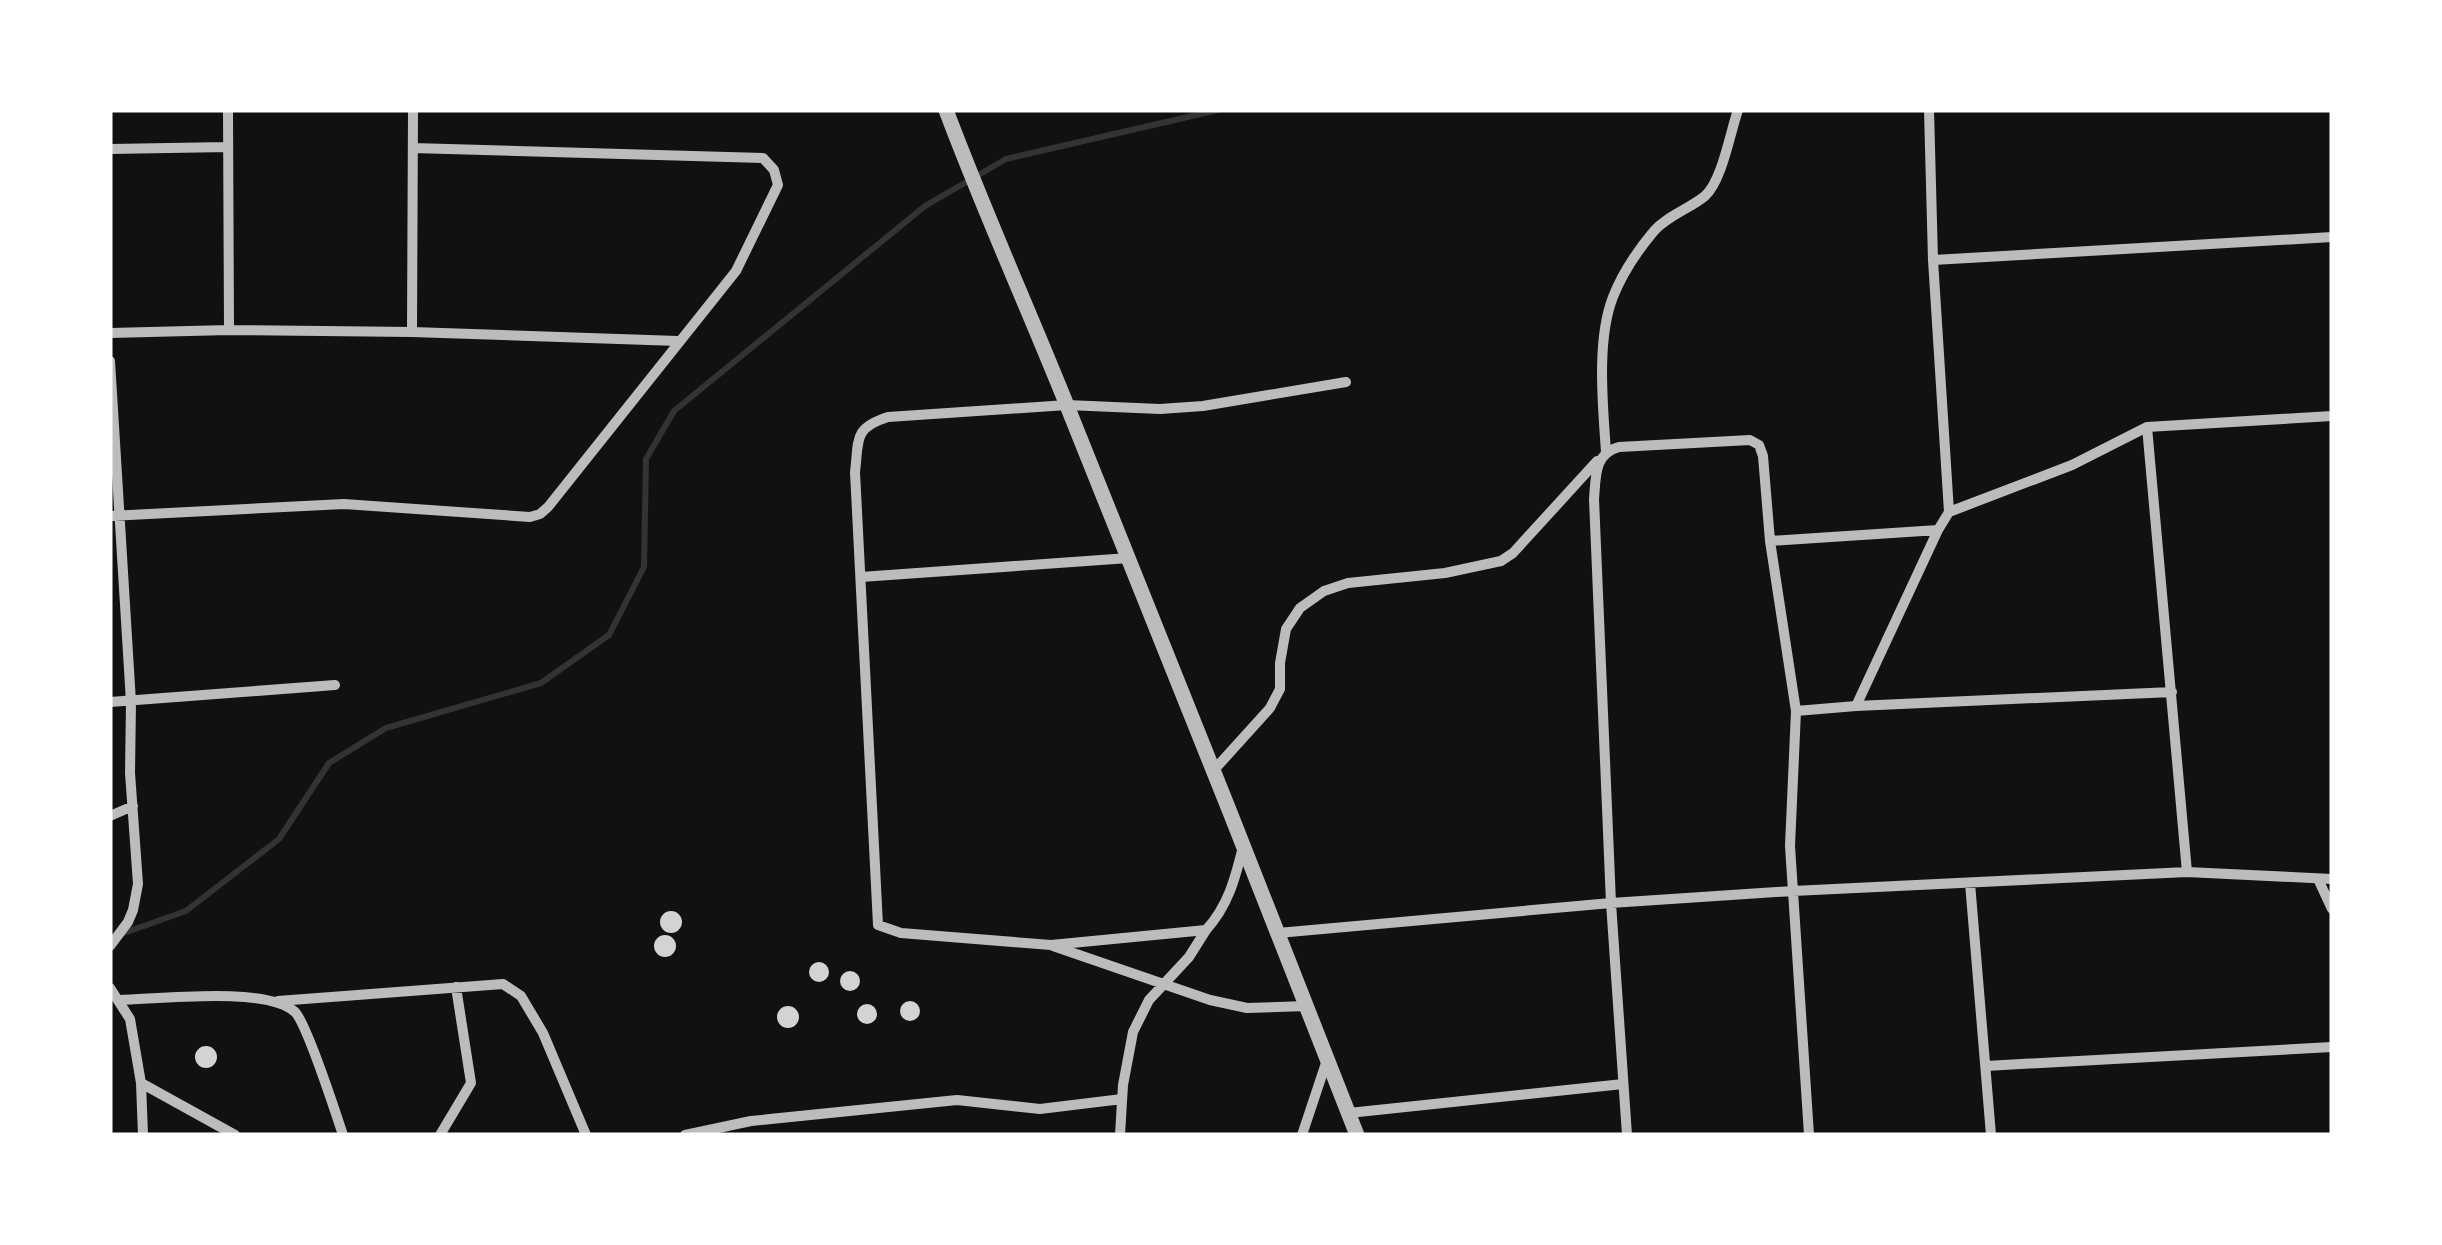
<svg xmlns="http://www.w3.org/2000/svg" width="2442" height="1245" font-family="Mulish,sans-serif">
	<style>
		.lines { fill: none; stroke-linecap: round; stroke-linejoin: round }
		.stream { stroke: #333; stroke-width: 6 }
		.building { fill: #d3d3d3 }
		.minor { stroke: #bcbcbc; stroke-width: 10 }
		.tertiary { stroke: #bcbcbc; stroke-width: 15 }
	</style>
	<rect width="100%" height="100%" fill="#111"/>
	<g class="lines">
		<path class="stream" d="M121,934l65,-23 93,-72 50,-76 57,-35 155,-45 68,-48 35,-68 2,-108 28,-48 251,-205 81,-47 212,-49"/>
	</g>
	<path class="building" d="M660 922a11 11 0 1 1 22 0a11 11 0 1 1-22 0Z
		M654 946a11 11 0 1 1 22 0a11 11 0 1 1-22 0Z
		M809 972a10 10 0 1 1 20 0a10 10 0 1 1-20 0Z
		M840 981a10 10 0 1 1 20 0a10 10 0 1 1-20 0Z
		M900 1011a10 10 0 1 1 20 0a10 10 0 1 1-20 0Z
		M857 1014a10 10 0 1 1 20 0a10 10 0 1 1-20 0Z
		M777 1017a11 11 0 1 1 22 0a11 11 0 1 1-22 0Z
		M195 1057a11 11 0 1 1 22 0a11 11 0 1 1-22 0Z"/>
	<g class="lines">
		<path class="minor" d="M228,110l1,220
			M110,149l118,-2
			M1933,260l399,-23
			M412,332l1,-222
			M110,333l119,-3 183,2 266,9
			M110,361l21,341 -1,71 8,111 -5,26 -5,12 -18,24
			M2147,427l40,445
			M1606,452c-3,-45 -10,-112 7,-155 9,-23 25,-47 41,-66 13,-15 35,-22 51,-35 17,-15 25,-63 33,-86
			M1949,512l123,-47 75,-38 185,-11
			M110,516l234,-12 186,13 10,-3 8,-7 188,-236 42,-86 -4,-15 -11,-12 -350,-10
			M1770,541l168,-11
			M861,577l268,-19
			M110,702l225,-17
			M1856,706l316,-14
			M1796,711l60,-5 82,-176 11,-18 -16,-252 -4,-150
			M1214,770l56,-62 10,-19v-26l6,-34 14,-21 24,-17 24,-8 97,-10 56,-12 12,-8 84,-92
			M110,816l23,-10
			M1243,847c-8,32 -15,59 -37,83l-155,15 -150,-12 -23,-8 -23,-453c4,-32 -2,-44 33,-55l179,-12 93,4 43,-3 143,-24
			M2318,879l14,30
			M1970,883l21,252
			M1278,933l333,-30 182,-12 394,-19 145,7
			M1053,946l157,54 37,8 60,-2
			M110,988l20,31 11,64 2,52
			M120,1000c39,-1 147,-14 175,12 12,12 41,102 48,123
			M278,1001l225,-17 18,12 22,37 43,102
			M1986,1066l346,-19
			M141,1083l94,52
			M1349,1113l274,-29
			M440,1135l31,-52 -15,-96
			M685,1135l66,-14 206,-21 83,9 82,-10
			M1120,1135l3,-50 10,-53 16,-32 40,-43 17,-27
			M1302,1135l25,-75
			M1627,1135l-16,-232 -17,-404c2,-23 0,-45 25,-52l131,-7 9,5 4,11 7,85 26,170 -6,135 19,289"/>
		<path class="tertiary" d="M946,110c39,104 85,205 126,308 96,239 192,477 285,717"/>
	</g>
	<rect width="2442" height="1245" fill="none" stroke="#ffffff" stroke-width="225"/>
</svg>
